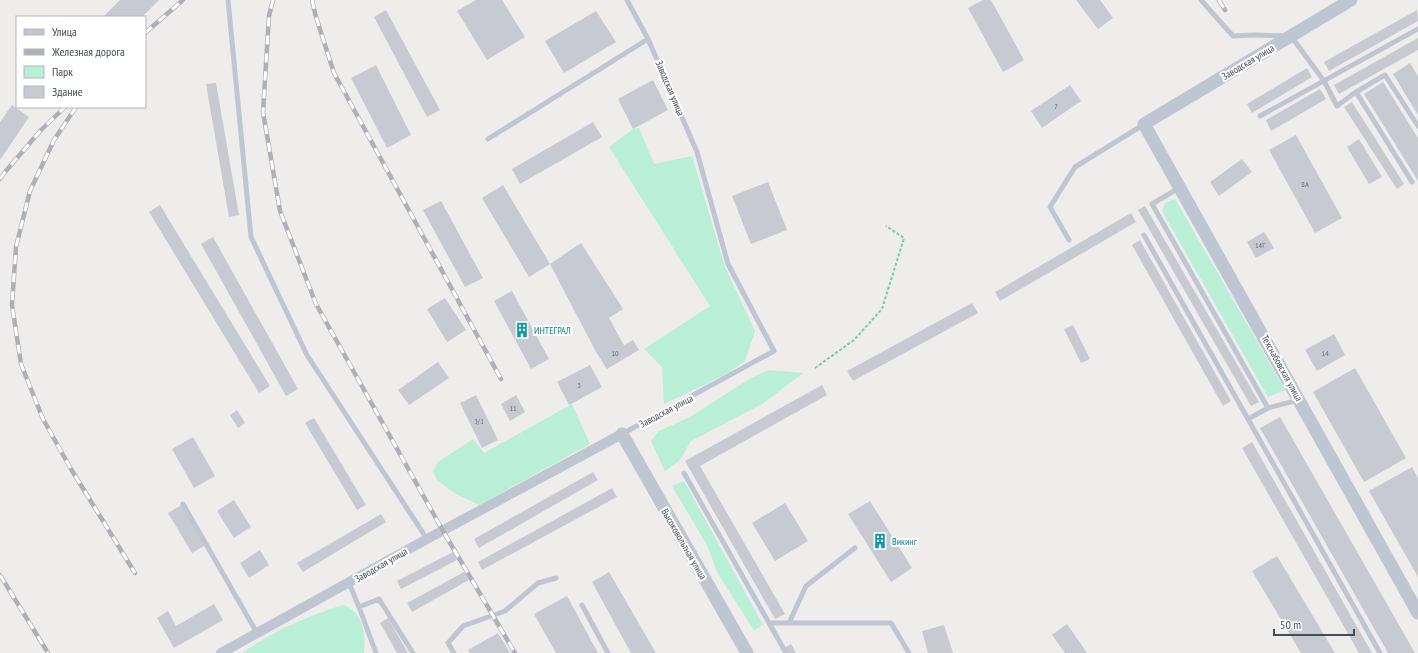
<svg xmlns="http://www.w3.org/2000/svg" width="1418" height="653" font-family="'PT Sans Narrow',sans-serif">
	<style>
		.green { fill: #b8efd6 }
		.building { fill: #c8cad2 }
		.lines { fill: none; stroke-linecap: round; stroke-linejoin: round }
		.path { stroke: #70ceae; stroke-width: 2; stroke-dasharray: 3 2; stroke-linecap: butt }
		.service { stroke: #bfc6d2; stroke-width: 5 }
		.minor { stroke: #bfc6d2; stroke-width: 10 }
		.tertiary { stroke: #bfc6d2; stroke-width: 13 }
		.rail-casing { stroke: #aeb0b7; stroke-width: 4.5 }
		.rail { stroke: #fff; stroke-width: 3; stroke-dasharray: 9; stroke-linecap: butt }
		.labels { text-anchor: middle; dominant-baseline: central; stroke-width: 4; stroke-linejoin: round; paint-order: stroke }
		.number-label { font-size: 8px; fill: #656c78 }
		.street-label { font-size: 10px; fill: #444c5a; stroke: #fff }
		.culture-label { font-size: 10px; fill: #0d838f; stroke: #fff; text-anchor: start }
	</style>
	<rect width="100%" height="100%" fill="#efecec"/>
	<path class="green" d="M639,128l15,36 38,-8 33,111 30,64 -10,30 -14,10 -27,14 -40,19 -2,-37 -18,-18 66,-43 -101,-159 24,-18z
		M1175,199l110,191 -17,7 -106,-186 3,-8z
		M769,370l34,3 -41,31 -71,37 -11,19 -15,11 -14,-30 8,-10 31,-14 61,-39z
		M572,404l18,40 -111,61 -25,-12 -17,-13 -4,-9 5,-9 35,-23 11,14z
		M684,481l79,144 -9,5 -36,-56 -11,-29 -35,-59z
		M343,605c20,6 23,30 21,48h-122c30,-21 65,-37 101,-48z"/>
	<path class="building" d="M120,0h39l-17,17h-39z
		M476,0h26l23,37 -38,23 -30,-49z
		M983,0h8l33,60 -21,12 -35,-64z
		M1076,0h24l13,18 -15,11z
		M386,10l54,100 -13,7 -53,-100z
		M1417,10l1,11 -89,50 -5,-9z
		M596,11l20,31 -52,31 -19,-32z
		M1418,38v12l-79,44 -5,-9z
		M1410,63l8,13v39l-25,-41z
		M376,65l35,70 -24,13 -36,-70z
		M1307,68l5,9 -60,36 -5,-9z
		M653,80l15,30 -35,19 -15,-30z
		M1383,82l35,56v43l-54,-87z
		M216,83l23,132 -10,2 -23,-133z
		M1070,85l11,16 -39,27 -11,-17z
		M1320,89l6,10 -55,32 -5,-11z
		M1352,102l52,82 -7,5 -53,-82z
		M12,105l17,12 -29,43v-38z
		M593,122l9,15 -82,47 -8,-15z
		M1296,135l46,83 -27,15 -46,-83z
		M1359,139l23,38 -13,7 -22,-37z
		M1242,159l10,13 -33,24 -9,-14z
		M768,182l19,48 -36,14 -19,-48z
		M503,185l47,79 -21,13 -47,-79z
		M441,201l42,77 -18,9 -42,-77z
		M160,205l110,181 -11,7 -110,-181z
		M1145,206l114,196 -8,4 -113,-196z
		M1131,213l5,9 -136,79 -5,-9z
		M1264,232l10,16 -18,10 -9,-16z
		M213,237l85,152 -12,7 -85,-152z
		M1140,240l91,161 -8,5 -91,-161z
		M581,243l42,66 -14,9 11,20 4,7 9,-5 6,10 -32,19 -11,-17 -46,-88z
		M512,291l37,68 -18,10 -37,-68z
		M445,298l21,32 -19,12 -20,-33z
		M972,303l6,10 -125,68 -6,-10z
		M1073,325l17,34 -9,4 -17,-34z
		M1334,334l11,21 -28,16 -12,-21z
		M438,362l11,16 -40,27 -11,-15z
		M590,365l12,22 -33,18 -12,-23z
		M1355,368l51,90 -42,24 -51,-90z
		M822,385l5,10 -127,71 85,148 -10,5 -90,-158z
		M476,395l22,45 -16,8 -22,-45z
		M516,395l9,17 -15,9 -9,-17z
		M237,410l8,13 -7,5 -8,-13z
		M1280,417l135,236h-27l-128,-225z
		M314,418l52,87 -9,5 -52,-87z
		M193,437l22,39 -21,12 -22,-39z
		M1252,442l120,211h-13l-117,-205z
		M1412,467l6,11v99l-49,-86z
		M593,472l5,8 -119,68 -5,-9z
		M612,488l5,9 -135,73 -4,-8z
		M234,500l17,27 -17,11 -17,-27z
		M870,501l42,67 -21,14 -43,-68z
		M785,503l23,38 -33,20 -23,-38z
		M183,504l24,40 -15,9 -24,-40z
		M381,514l5,8 -83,50 -6,-9z
		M260,550l9,15 -20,13 -9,-15z
		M453,552l4,8 -56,29 -4,-8z
		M1277,556l58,97h-34l-49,-82z
		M464,572l5,8 -57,32 -5,-9z
		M609,572l47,81h-25l-39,-71z
		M567,596l31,57h-42l-22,-39z
		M214,604l9,16 -49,28 -17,-30 11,-7 8,15z
		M388,618l20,35h-11l-17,-30z
		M1067,624l20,29h-22l-13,-18z
		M944,625l9,28h-25l-6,-22z
		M498,633l12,20h-40l-2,-3z
		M791,644l5,9h-12l-2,-4z"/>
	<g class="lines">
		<path class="path" d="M815,368l39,-28 28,-31 22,-71 -18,-12"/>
		<path class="service" d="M228,0l23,237 56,118 120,184
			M1201,0l32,36 21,-1 37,1 33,45 13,25 19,-14 56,90
			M1356,92l29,-17 33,51
			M1260,116l158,-87
			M488,139l160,-100
			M1179,188l-27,16 116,204
			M1144,235l104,184
			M1069,240l-19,-33 25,-40 68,-42
			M1298,400l-30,8 -20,11 132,234
			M622,434l152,-83 -46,-87 -31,-112 -49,-113 -21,-39
			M684,473l102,180
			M183,504l74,129
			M349,583l10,24 17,46
			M582,605l26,48
			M359,607l20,-8 34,54
			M769,623h122l18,30
			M789,623l17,-37 49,-38
			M454,653l-6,-10 15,-17 42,-15 33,-28 18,-5"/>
		<path class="minor" d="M221,653l206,-114 195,-105"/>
		<path class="tertiary" d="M1351,0l-207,124 274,489
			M622,434l125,219"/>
		<g class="rail-casing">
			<path id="rail" d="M273,0l-4,16 -6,96 17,99 36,93 127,227 72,122
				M312,0l4,17 18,56 167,306
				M1219,0l6,10
				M145,33l38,-33
				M76,107l-22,33 -24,51 -14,56 -4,58 9,59 22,55 28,50 64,104
				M0,179l5,-7 36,-42 24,-23
				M0,575l48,78"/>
		</g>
		<use href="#rail" class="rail"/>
	</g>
	<defs>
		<g id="building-bare" transform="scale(1.2)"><path d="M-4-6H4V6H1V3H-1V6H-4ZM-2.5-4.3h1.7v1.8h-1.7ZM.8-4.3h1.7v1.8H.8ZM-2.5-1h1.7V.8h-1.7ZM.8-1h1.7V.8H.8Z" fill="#0f9aa8" stroke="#fff" stroke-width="2.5" paint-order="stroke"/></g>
	</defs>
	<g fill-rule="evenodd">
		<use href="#building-bare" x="522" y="330"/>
		<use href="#building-bare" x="880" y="541"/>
	</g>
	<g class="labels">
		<g class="number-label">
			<text x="1056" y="106">7</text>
			<text x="1305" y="184">8А</text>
			<text x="1260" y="245">14Г</text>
			<text x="615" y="353">10</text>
			<text x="1325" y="353">14</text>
			<text x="579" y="385">3</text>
			<text x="513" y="408">11</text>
			<text x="479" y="421">3/1</text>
		</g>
		<g class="street-label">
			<text transform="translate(1248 62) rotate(-31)">Заводская улица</text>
			<text transform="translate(670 88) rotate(67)">Заводская улица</text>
			<text transform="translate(1282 368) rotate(61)">Техснабовская улица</text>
			<text transform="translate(666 411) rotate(-28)">Заводская улица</text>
			<text transform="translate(684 544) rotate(60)">Высоковольтная улица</text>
			<text transform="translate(381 565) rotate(-30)">Заводская улица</text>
		</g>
		<g class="culture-label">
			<text x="534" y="330">ИНТЕГРАЛ</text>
			<text x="892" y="541">Викинг</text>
		</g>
	</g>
	<rect x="16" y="16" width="130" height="92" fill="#ffffff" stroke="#b4b7bd"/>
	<rect x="24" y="29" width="20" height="6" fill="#bfc6d2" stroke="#b4b7bd"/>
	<text x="52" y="36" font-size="12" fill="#444c5a">Улица</text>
	<rect x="24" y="49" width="20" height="6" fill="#aeb0b7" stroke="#b4b7bd"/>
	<text x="52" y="56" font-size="12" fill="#444c5a">Железная дорога</text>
	<rect x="24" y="66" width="20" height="12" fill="#b8efd6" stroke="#b4b7bd"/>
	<text x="52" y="76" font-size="12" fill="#444c5a">Парк</text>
	<rect x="24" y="86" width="20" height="12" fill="#c8cad2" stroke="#b4b7bd"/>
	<text x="52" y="96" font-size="12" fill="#444c5a">Здание</text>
	<path d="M1274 629v6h80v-6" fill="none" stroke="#444c5a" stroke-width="2"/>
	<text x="1280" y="629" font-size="12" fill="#444c5a" stroke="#ffffff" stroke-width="3" paint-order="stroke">50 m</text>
</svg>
